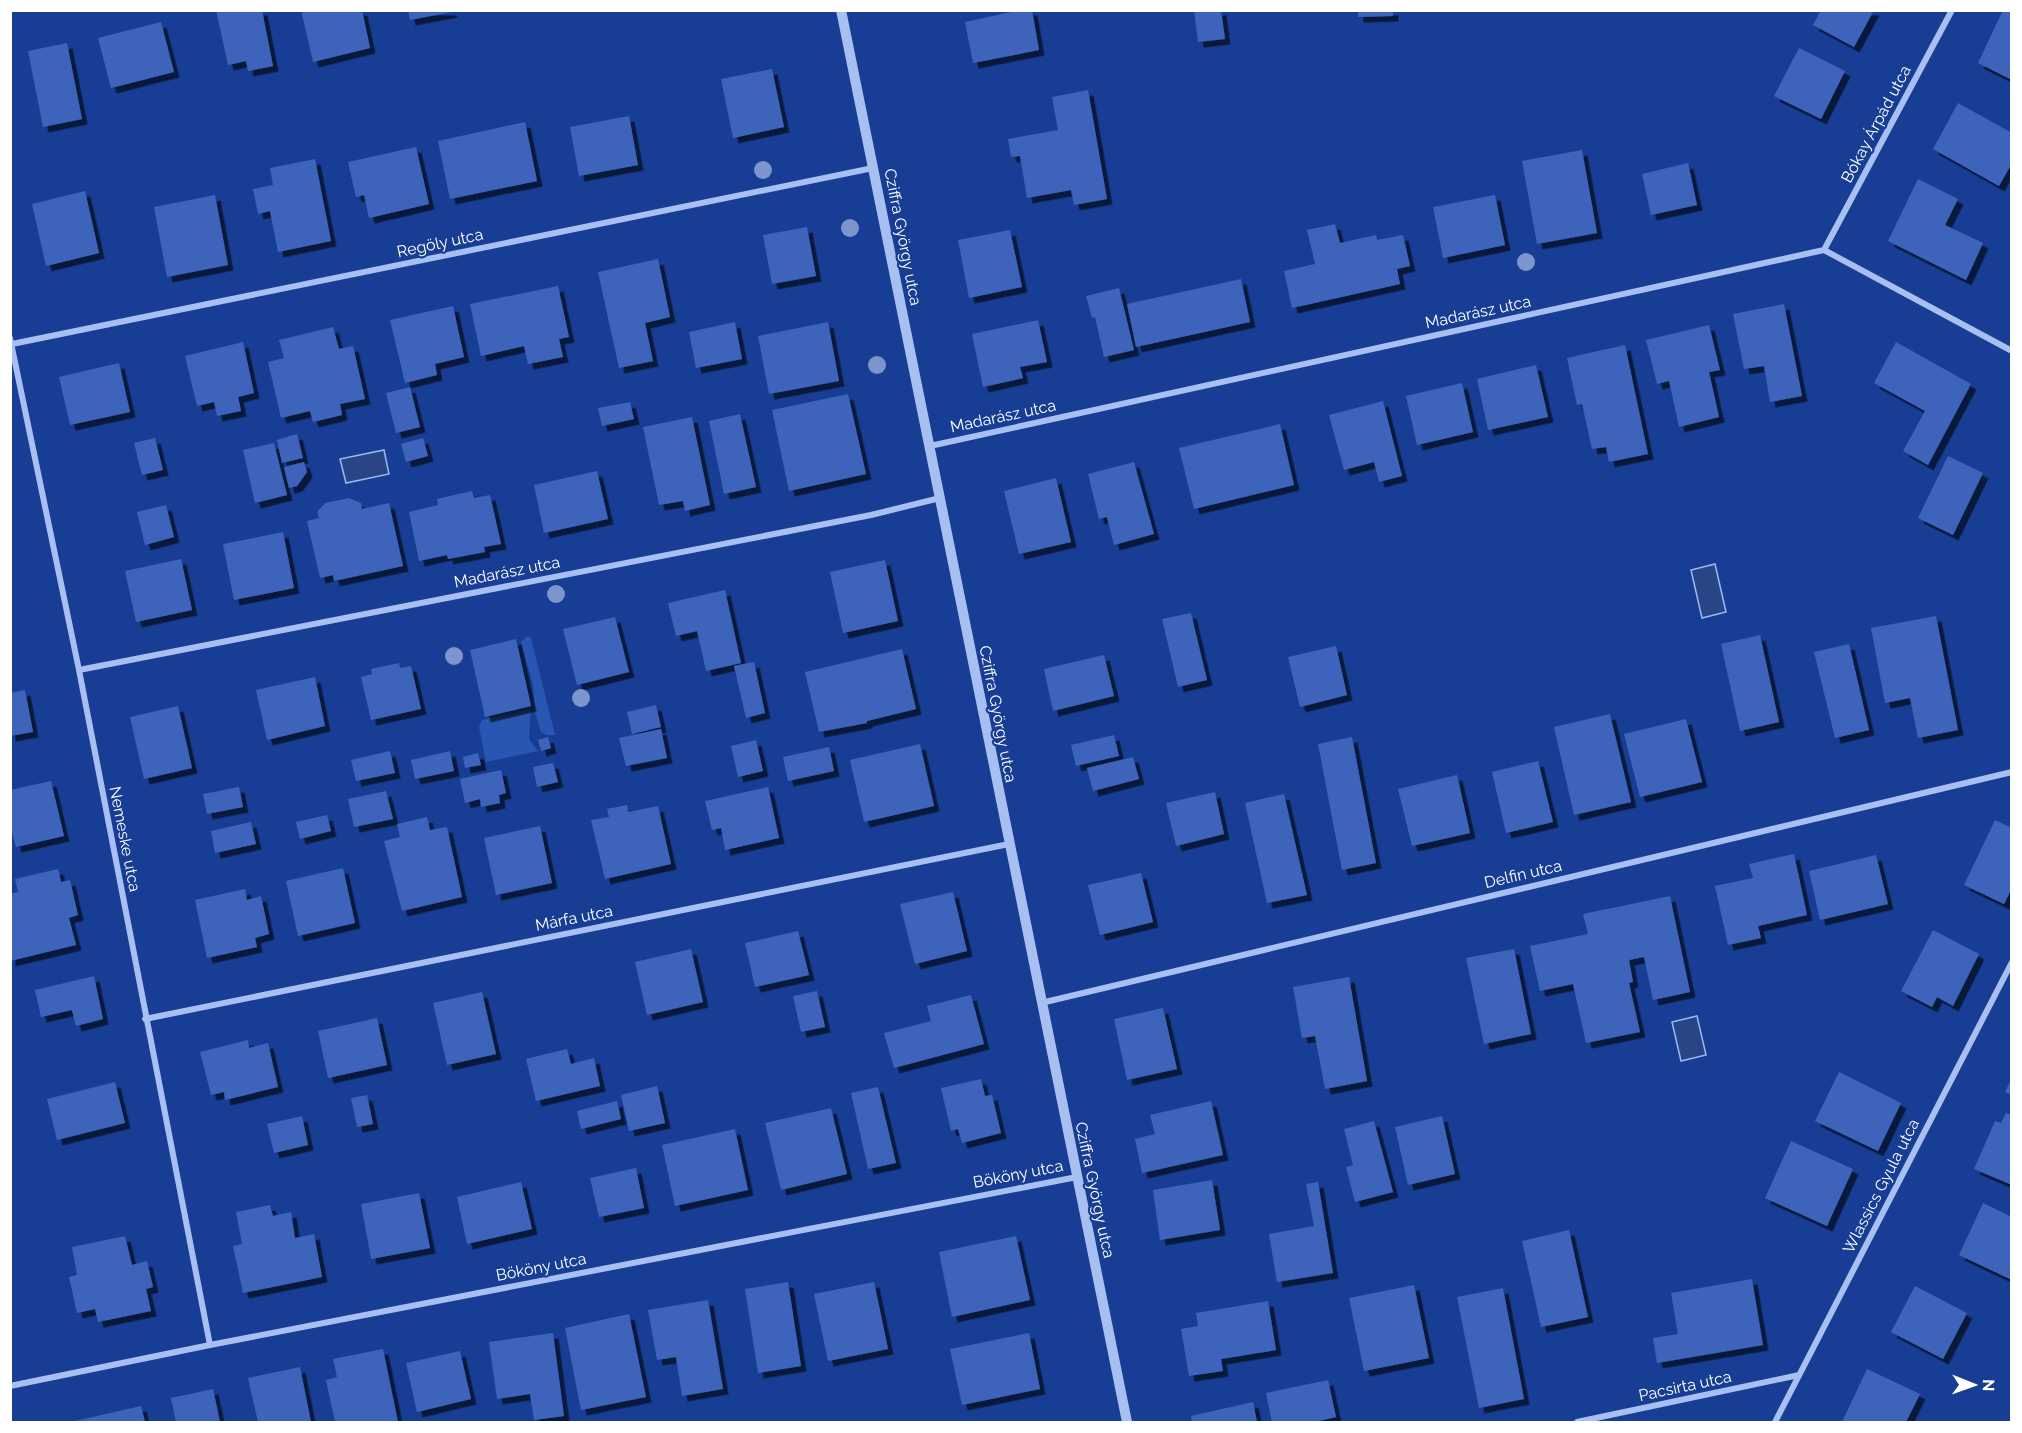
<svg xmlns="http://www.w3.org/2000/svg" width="2022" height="1433" font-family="Raleway,sans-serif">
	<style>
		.green { fill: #2a56b3 }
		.water { fill: #294586; stroke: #9bb8f3; stroke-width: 1.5 }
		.building { fill: #3c64bb; filter: url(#shadow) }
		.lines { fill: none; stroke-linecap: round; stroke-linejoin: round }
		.minor { stroke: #a8bff1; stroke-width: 6 }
		.tertiary { stroke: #a8bff1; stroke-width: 10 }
		.tree { fill: #7c95cd }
		.labels { text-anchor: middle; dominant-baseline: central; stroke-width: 4.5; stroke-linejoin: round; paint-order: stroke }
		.street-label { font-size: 16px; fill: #fff; stroke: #173e94 }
	</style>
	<defs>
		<filter id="shadow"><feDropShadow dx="5.5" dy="5.5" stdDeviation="0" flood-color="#0009"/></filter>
	</defs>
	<rect width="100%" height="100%" fill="#173e94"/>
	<path class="green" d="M528,636l3,2 24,97h-8l-6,-3 -6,-19 -2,-28 -12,-43z
		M531,709l-2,30 9,12 -52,11 -7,-35 3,-7z"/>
	<path class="water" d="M384,450l5,24 -43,9 -6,-24z
		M1715,564l11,48 -24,6 -11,-48z
		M1697,1016l9,39 -25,6 -9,-39z"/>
	<path class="building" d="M216,10h46l11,56 -25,5 -2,-10 -18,4z
		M301,10h61l8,38 -57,14z
		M408,10h43l1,2 -42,8z
		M1020,10h12l7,40 -66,13 -8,-41z
		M1194,10h27l4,29 -27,3z
		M1358,10h35v6l-35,1z
		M1821,10h53l-20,37 -41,-22z
		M2003,10h9v70l-34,-17z
		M161,22l13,50 -63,16 -13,-50z
		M67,43l15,76 -39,8 -15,-76z
		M1799,48l46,23 -24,48 -47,-23z
		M772,69l12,58 -51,11 -12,-59z
		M1088,90l19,109 -33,6 -3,-15 -44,8 -7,-42 -9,1 -3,-18 50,-9 -6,-33z
		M1958,103l54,30v30l-13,23 -66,-37z
		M629,116l9,49 -59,11 -9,-49z
		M525,122l12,59 -87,18 -12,-58z
		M416,147l13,57 -60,14 -5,-23 -8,2 -8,-35z
		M1582,150l15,83 -60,11 -15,-83z
		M315,159l16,82 -53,11 -8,-41 -12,3 -5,-25 20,-4 -3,-17z
		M1688,163l9,42 -46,10 -9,-41z
		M1918,179l40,20 -13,26 38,18 -17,37 -78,-39z
		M85,191l14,62 -53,13 -14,-62z
		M215,195l13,70 -61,12 -13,-70z
		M1495,195l10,50 -62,13 -10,-51z
		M1335,224l5,19 36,-8 1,5 26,-5 7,31 -13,3 3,15 -108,24 -8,-37 31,-7 -8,-34z
		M807,227l9,49 -44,8 -9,-49z
		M1010,230l12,57 -53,11 -11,-58z
		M658,259l12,58 -25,6 8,38 -34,7 -21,-96z
		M1241,279l9,43 -114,25 -9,-43z
		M558,286l11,51 -10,2 4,18 -35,7 -4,-18 -43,10 -11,-52z
		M1119,288l15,62 -30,7 -9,-40 -3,1 -6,-22z
		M1784,304l18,92 -32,6 -6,-36 -20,3 -11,-55z
		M453,306l11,51 -29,7 2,11 -32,8 -15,-63z
		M1038,320l9,42 -27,5 3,11 -40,9 -11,-53z
		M735,322l7,37 -46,9 -7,-36z
		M828,322l11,59 -70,13 -11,-58z
		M1709,325l11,45 -11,2 10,45 -40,10 -10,-46 -12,3 -11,-44z
		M333,327l6,22 14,-3 12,53 -25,5 2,11 -29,7 -3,-11 -29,7 -13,-56 16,-4 -5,-18z
		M243,342l11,51 -16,4 3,14 -24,5 -3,-14 -17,4 -12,-50z
		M1896,342l75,42 -43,81 -25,-14 22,-40 -51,-28z
		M1625,345l23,109 -39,8 -3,-15 -14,2 -10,-45 -5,1 -10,-47z
		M119,363l11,49 -60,13 -11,-48z
		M1536,365l12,52 -60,13 -11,-51z
		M1462,383l11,49 -56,13 -11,-49z
		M410,387l10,40 -24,6 -10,-40z
		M848,394l18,80 -77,17 -17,-81z
		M1383,401l19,75 -23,6 -5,-20 -30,8 -15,-55z
		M630,402l4,17 -32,7 -4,-18z
		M740,414l16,73 -32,7 -15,-73z
		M692,417l18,88 -25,6 -2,-10 -24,4 -16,-78z
		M1280,424l14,61 -100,24 -15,-61z
		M297,434l6,24 -21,5 -5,-23z
		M155,438l8,32 -21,5 -8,-32z
		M423,438l5,18 -22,6 -5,-18z
		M274,443l13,52 -32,8 -12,-53z
		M1948,456l35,17 -30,62 -35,-17z
		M304,462l3,10 -10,14 -8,2 -5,-21z
		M1134,462l20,72 -40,11 -7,-28 -8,2 -11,-45z
		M597,471l11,48 -64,14 -10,-48z
		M1056,478l15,64 -52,12 -15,-63z
		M472,491l2,7 16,-3 11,49 -17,3 1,5 -37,7 -1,-4 -28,6 -10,-49 29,-7 -1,-6z
		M349,498l12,5 1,6 27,-6 14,63 -69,15 -1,-6 -13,3 -13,-57 12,-3 -2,-6 8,-9z
		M166,505l8,32 -29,8 -8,-33z
		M283,532l11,56 -60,12 -11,-56z
		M181,559l11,51 -56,12 -11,-51z
		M885,560l13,61 -55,12 -13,-61z
		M725,590l16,73 -35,8 -9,-40 -21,5 -8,-33z
		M1191,613l16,67 -29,7 -16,-68z
		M1936,616l22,114 -40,8 -8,-40 -25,5 -14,-75z
		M615,617l14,55 -52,13 -14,-56z
		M1760,635l19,87 -39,9 -19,-87z
		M516,639l15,67 -46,11 -15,-67z
		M1849,644l20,86 -34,8 -21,-86z
		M1336,646l11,49 -47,12 -12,-50z
		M902,649l14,60 -49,12v2l-48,9 -14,-60z
		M1104,655l10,41 -61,15 -9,-42z
		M754,662l11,51 -19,5 -12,-52z
		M399,663l1,5 11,-2 10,43 -50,11 -10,-43 11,-3 -1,-5z
		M315,677l10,49 -58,14 -11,-50z
		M25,690l8,42 -23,4v-43z
		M656,705l5,22 -29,7 -5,-22z
		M178,706l14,62 -48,11 -14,-62z
		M1610,714l21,88 -57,13 -20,-88z
		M1686,719l16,63 -62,15 -16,-63z
		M661,729l6,29 -41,8 -7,-28z
		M1114,735l5,21 -43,10 -5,-21z
		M548,737l3,11 -10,3 -3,-11z
		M1352,737l24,126 -34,7 -24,-126z
		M756,740l7,31 -25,6 -7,-31z
		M920,744l14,62 -70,16 -14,-62z
		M829,747l5,24 -46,10 -5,-24z
		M390,751l5,22 -39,8 -5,-21z
		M450,751l4,20 -39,8 -4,-19z
		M478,753l3,12 -16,3 -2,-11z
		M1133,757l6,22 -46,12 -6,-23z
		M1538,761l15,61 -47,11 -14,-61z
		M553,763l5,19 -21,5 -4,-20z
		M501,770l5,23 -7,2 1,8 -19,4 -1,-8 -15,4 -5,-24z
		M1457,775l13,58 -58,13 -14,-57z
		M51,781l13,55 -48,11 -4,-15 -2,1v-43z
		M239,787l4,20 -36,7 -4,-20z
		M768,787l11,51 -54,12 -4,-22 -9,2 -7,-29z
		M386,791l7,28 -39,8 -6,-28z
		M1215,792l9,42 -48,12 -10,-43z
		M1284,794l23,101 -40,8 -22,-100z
		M627,805l1,7 30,-6 13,58 -66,15 -14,-59 18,-3 -2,-8z
		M327,815l4,16 -31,8 -4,-17z
		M427,817l3,13 17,-3 15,70 -60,14 -18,-70 16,-4 -3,-13z
		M1995,820l17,8v60l-8,16 -40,-19z
		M251,822l5,22 -41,9 -4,-22z
		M540,826l12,57 -56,12 -12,-57z
		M1794,854l13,61 -49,11 3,12 -33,7 -13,-59 38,-8 -4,-14z
		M1876,855l12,49 -68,16 -11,-49z
		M343,868l12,55 -57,13 -12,-55z
		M58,869l3,13 9,-2 8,35 -9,3 7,27 -66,16v-67l8,-2 -3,-13z
		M1141,873l12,49 -53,13 -12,-50z
		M245,889l2,11 14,-4 8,38 -14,4 2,9 -50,11 -12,-58z
		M953,892l14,59 -52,13 -15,-60z
		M1670,896l20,96 -37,8 -9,-43 -15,3 4,22 -4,1 11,49 -54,11 -13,-59 -33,7 -10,-45 58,-12 -5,-20z
		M1933,930l46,24 -26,52 -16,-9 -5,10 -31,-16z
		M798,931l11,44 -54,12 -10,-44z
		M691,949l12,53 -56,13 -12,-53z
		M1514,949l17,85 -47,10 -18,-86z
		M94,976l9,43 -27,7 -4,-16 -31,7 -6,-27z
		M1349,977l18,104 -42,8 -10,-53 -13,2 -9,-51z
		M817,991l8,36 -24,5 -8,-36z
		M482,992l14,62 -49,11 -14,-62z
		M971,995l13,49 -90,24 -10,-35 47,-12 -4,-15z
		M1163,1008l14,61 -50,11 -13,-61z
		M377,1018l10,47 -59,13 -10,-47z
		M248,1040l1,8 19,-5 10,44 -53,13 -1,-8 -13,3 -11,-43z
		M567,1049l4,15 23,-6 6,28 -64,15 -10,-42z
		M1839,1072l62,31 -23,48 -63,-30z
		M2012,1078v17l-7,-3z
		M981,1079l4,17 7,-1 9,38 -39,10 -4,-14 -7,2 -10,-43z
		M115,1082l10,41 -68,17 -10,-41z
		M657,1086l8,37 -36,8 -8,-36z
		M878,1087l18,76 -28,6 -17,-76z
		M367,1095l6,29 -16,3 -6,-29z
		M617,1101l4,18 -40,10 -4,-18z
		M1211,1101l12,54 -81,18 -7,-34 20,-5 -5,-19z
		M831,1108l16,66 -66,16 -16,-67z
		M2006,1113l6,2v70l-38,-16 21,-48 6,2z
		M302,1116l6,29 -34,8 -7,-29z
		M1442,1116l13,58 -47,11 -13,-58z
		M1374,1121l19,71 -38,10 -9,-35 7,-2 -9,-36z
		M735,1129l13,61 -73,16 -13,-61z
		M1791,1141l62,28 -26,57 -62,-28z
		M636,1168l8,40 -45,9 -9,-39z
		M1212,1180l8,50 -60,10 -7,-50z
		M521,1182l11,47 -65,15 -10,-47z
		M1318,1182l15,91 -56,9 -8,-48 45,-8 -8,-42z
		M419,1193l11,55 -59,11 -10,-55z
		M1983,1203l29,14v63l-53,-25z
		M270,1205l3,11 18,-4 4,26 19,-4 8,43 -79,16 -10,-47 9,-2 -6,-32z
		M1569,1230l19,87 -47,10 -19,-86z
		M125,1236l7,29 15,-4 6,26 -7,2 5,22 -53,11 -3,-13 -18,4 -8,-36 8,-2 -5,-28z
		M1016,1236l14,64 -78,17 -13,-65z
		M1752,1279l11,66 -106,18 -4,-25 25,-4 -7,-41z
		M788,1282l13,84 -43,7 -13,-84z
		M874,1282l14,67 -60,12 -14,-67z
		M1414,1285l15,73 -65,13 -15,-73z
		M1915,1286l52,27 -24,46 -52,-27z
		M1503,1288l21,111 -45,9 -22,-111z
		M708,1300l15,89 -41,7 -6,-39 -19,3 -9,-50z
		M1268,1301l8,49 -55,9 2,12 -34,5 -8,-47 17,-3 -2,-13z
		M629,1314l17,83 -65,13 -16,-82z
		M553,1333l11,83 -30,4 -4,-26 -33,5 -8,-57z
		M1029,1333l11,56 -78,16 -12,-56z
		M383,1349l15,73h-63l-9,-42 11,-3 -4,-18z
		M460,1351l11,48 -54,13 -11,-49z
		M300,1367l11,55h-53l-10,-44z
		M1867,1369l53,25 -14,28h-64z
		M1328,1380l8,37 -21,5h-43l-6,-29z
		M213,1389l7,33h-44l-5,-24z
		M1253,1402l4,20h-65l-1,-6z
		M141,1406l4,16h-74z"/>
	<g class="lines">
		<path class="minor" d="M1824,250l128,-240
			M10,338l69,332 131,675
			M12,344l861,-176
			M930,446l894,-196 188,101
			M79,670l792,-155 69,-17
			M1041,1003l971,-231
			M145,1019l864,-175
			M10,1386l200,-41 867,-168
			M1577,1422l222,-47
			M1775,1422l237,-460"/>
		<path class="tertiary" d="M841,10l286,1412"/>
	</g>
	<g class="tree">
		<circle cx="763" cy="170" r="9"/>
		<circle cx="850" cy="228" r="9"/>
		<circle cx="1526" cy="262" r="9"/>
		<circle cx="877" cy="365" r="9"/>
		<circle cx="556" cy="594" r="9"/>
		<circle cx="454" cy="656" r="9"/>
		<circle cx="581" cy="698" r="9"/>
	</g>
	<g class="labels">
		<g class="street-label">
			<text transform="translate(1876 124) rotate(-62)">Bókay Árpád utca</text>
			<text transform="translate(903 237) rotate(79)">Cziffra György utca</text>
			<text transform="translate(440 243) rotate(-12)">Regöly utca</text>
			<text transform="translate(1478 312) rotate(-12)">Madarász utca</text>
			<text transform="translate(1003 416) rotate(-12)">Madarász utca</text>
			<text transform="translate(507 572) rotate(-11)">Madarász utca</text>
			<text transform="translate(998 714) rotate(79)">Cziffra György utca</text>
			<text transform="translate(125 839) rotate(79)">Nemeske utca</text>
			<text transform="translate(1523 874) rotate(-13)">Delfin utca</text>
			<text transform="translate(574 918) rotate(-11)">Márfa utca</text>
			<text transform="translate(1018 1174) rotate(-11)">Bököny utca</text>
			<text transform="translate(1881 1186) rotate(-63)">Wlassics Gyula utca</text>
			<text transform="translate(1095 1190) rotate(78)">Cziffra György utca</text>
			<text transform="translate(541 1267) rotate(-11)">Bököny utca</text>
			<text transform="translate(1685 1386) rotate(-12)">Pacsirta utca</text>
		</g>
	</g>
	<rect width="2022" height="1433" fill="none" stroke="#ffffff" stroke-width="24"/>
	<g transform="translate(1974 1385) rotate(91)" stroke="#173e94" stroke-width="4.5" paint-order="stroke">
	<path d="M0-4.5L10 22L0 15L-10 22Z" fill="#ffffff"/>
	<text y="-9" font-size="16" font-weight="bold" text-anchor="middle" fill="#ffffff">N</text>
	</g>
</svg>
